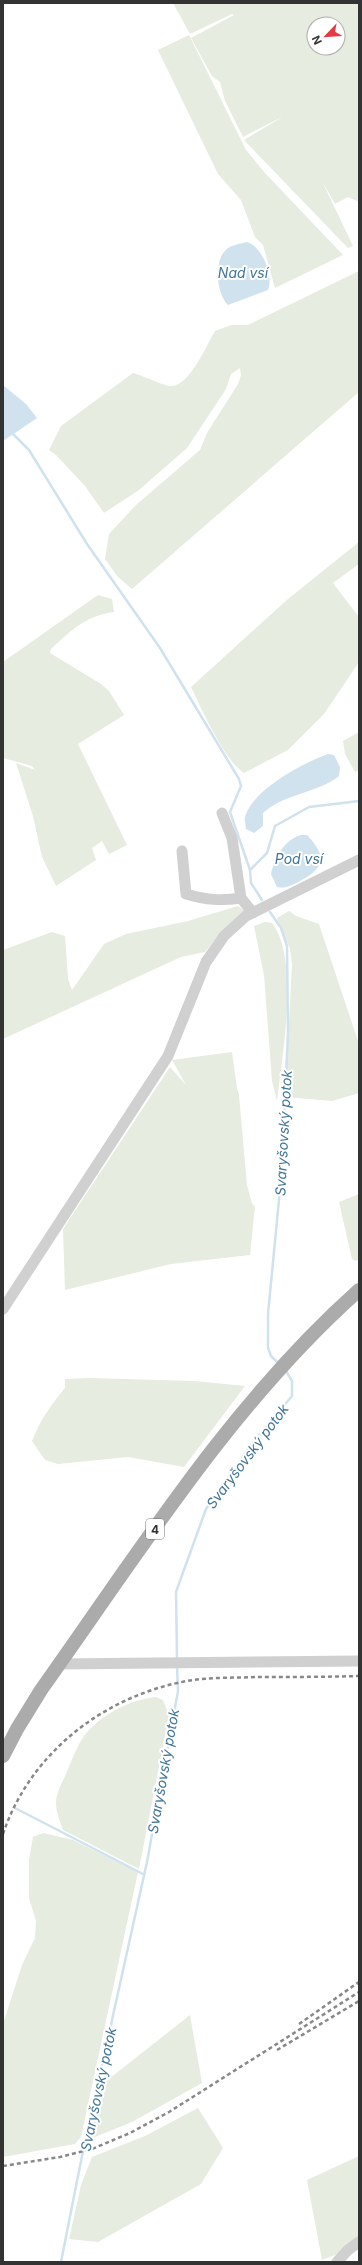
<svg xmlns="http://www.w3.org/2000/svg" width="362" height="2265" font-family="Inter,sans-serif">
	<style>
		.green { fill: #e6ecdf; fill-rule: evenodd }
		.water { fill: #cfe2ee }
		.lines { fill: none; stroke-linecap: round; stroke-linejoin: round }
		.stream { stroke: #cfe2ee; stroke-width: 2.5 }
		.minor { stroke: #d0d0d0; stroke-width: 11 }
		.major { stroke: #ababab; stroke-width: 14 }
		.rail { stroke: #888; stroke-width: 2.5; stroke-dasharray: 4 3; stroke-linecap: butt }
		.labels { text-anchor: middle; dominant-baseline: central; stroke-width: 4; stroke-linejoin: round; paint-order: stroke }
		.shield { fill: #fff; stroke: #707070; stroke-width: 1 }
		.shield-label { font-size: 12px; font-weight: bold; fill: #333 }
		.water-label { font-size: 14px; font-style: italic; fill: #3f7597; stroke: #fff }
	</style>
	<rect width="100%" height="100%" fill="#fff"/>
	<path class="green" d="M173,3h186v196l-2,2 -9,-4 -13,7 -13,-23 31,65 -5,2 -104,-108 40,-24 -41,21 -18,-36 -5,-19 -8,-6 -21,-38 43,-23 -2,-1 -42,20zM314,24h24v24h-24z
		M189,35l57,115 19,23 78,82 -68,33 -12,-43 -8,-8 -14,-37 -23,-26 -60,-124z
		M359,271v121l-227,197 -14,-12 -13,-18 4,-25 27,-29 64,-55 7,-17 31,-49 3,-9 -1,-7 -9,6 -5,15 -39,59 -48,42 -35,23 -19,-27 -29,-31 -7,-5 12,-24 72,-53c9,2 31,13 37,13 19,2 37,-42 45,-55l16,-6h17z
		M359,542v22l-26,19 26,34v45l-35,52 -36,36 -44,23c-20,-13 -42,-63 -53,-86l97,-88z
		M98,595l14,4 2,13c-29,4 -42,18 -63,37l-1,4 51,31 8,7 15,24 -46,29 49,101 -18,9 -7,-13 -10,7 4,12 -40,26 -14,-29 -9,-41 -17,-53 19,7 -3,-4 -29,-8v-96z
		M359,732v38l-4,2 -10,-18 -2,-13z
		M238,906l7,5 -26,23 -14,18 -24,5 -178,82v-89l49,-18 13,4 3,43 4,11 32,-46 22,-10 62,-13z
		M289,911l7,5 23,8 40,120v49l-27,8 -47,-4 7,-132 -2,-16 -13,-31z
		M265,922l7,1c28,36 10,134 5,178l-5,-20 -8,-106 -10,-49z
		M232,1052l5,36 2,7 8,90 5,19 3,2 -5,49 -79,9 -106,26 -2,-61 107,-162 16,18 -14,-25z
		M359,1194v66l-4,1 -3,-2 -13,-57z
		M89,1378l105,3 51,5 -61,81 -56,-10 -70,7 -13,-4 -13,-19c8,-21 19,-36 33,-53v-9z
		M156,1697l7,3 6,15 -30,154 -76,-39c-3,-9 -7,-18 -7,-27 0,-10 6,-20 10,-29 7,-16 13,-36 27,-48 16,-15 41,-27 63,-29z
		M43,1833l30,7 65,32 -57,265 -6,7 -72,13v-133l19,-59 13,-27 1,-17 -7,-23v-38l4,-23z
		M190,2015l12,68 -70,39 -42,17c0,-17 2,-36 16,-48l-6,-5z
		M198,2108l25,40 -22,36 -103,58 -29,-3 12,-54 11,-28 53,-21z
		M359,2156v90l-37,14 -15,-80z"/>
	<path class="water" d="M247,242c15,5 27,33 21,48l-40,15c-11,-10 -14,-41 -4,-53 5,-7 15,-8 23,-10z
		M3,385l23,19 11,14 -34,23z
		M328,754l6,1 6,12 -1,9c-23,18 -54,17 -76,37v13l-9,7 -8,-4c0,-4 -2,-9 -1,-12 8,-28 58,-54 83,-63z
		M301,835h6c20,21 18,33 -7,46 -8,4 -14,8 -23,6l-6,-13c4,-17 13,-34 30,-39z"/>
	<g class="lines">
		<path class="stream" d="M12,433l17,17 58,94 73,104 79,131 2,7 -11,26 20,58
			M262,900l-11,-17 -1,-13 17,-17 8,-27 34,-19 50,-6
			M270,912l11,16 6,18 1,87 -7,146 -13,135v34l3,8 8,8
			M177,1659l-1,-67 30,-83 45,-64 41,-49v-15l-6,-10
			M15,1808l128,66
			M61,2262l22,-111 64,-289 31,-171 -1,-25"/>
		<path class="minor" d="M222,813l10,25 9,60 12,15
			M182,851l4,43c20,6 35,7 55,4
			M3,1309l165,-253 38,-94 18,-26 22,-20 113,-56
			M59,1664l300,-3
			M337,2262l11,-12 11,-8"/>
		<path class="major" d="M3,1756l14,-27 24,-39c99,-139 190,-286 318,-400"/>
		<path class="rail" d="M3,1834c27,-81 101,-138 184,-153 22,-4 46,-3 69,-4 34,0 69,0 103,-1
			M299,2024l60,-42
			M277,2050l82,-49
			M3,2166l57,-9 32,-8 38,-16 39,-21 190,-120"/>
	</g>
	<g class="labels">
		<rect class="shield" x="146" y="1519" width="18" height="20" rx="3"/>
		<g class="shield-label">
			<text x="155" y="1529">4</text>
		</g>
		<g class="water-label">
			<text x="243" y="272">Nad vsí</text>
			<text x="299" y="858">Pod vsí</text>
			<text transform="translate(283 1133) rotate(-87)">Svaryšovský potok</text>
			<text transform="translate(247 1456) rotate(-53)">Svaryšovský potok</text>
			<text transform="translate(163 1771) rotate(-80)">Svaryšovský potok</text>
			<text transform="translate(98 2089) rotate(-78)">Svaryšovský potok</text>
		</g>
	</g>
	<rect width="362" height="2265" fill="none" stroke="#333333" stroke-width="8"/>
	<g transform="translate(326 36) rotate(245)"><circle r="19" fill="#ffffff" stroke="#adadad"/>
	<path d="M0-3L7 15L0 10L-7 15Z" fill="#e63946"/>
	<text y="-6" font-size="11" font-weight="bold" text-anchor="middle" fill="#333333">N</text>
	</g>
</svg>
